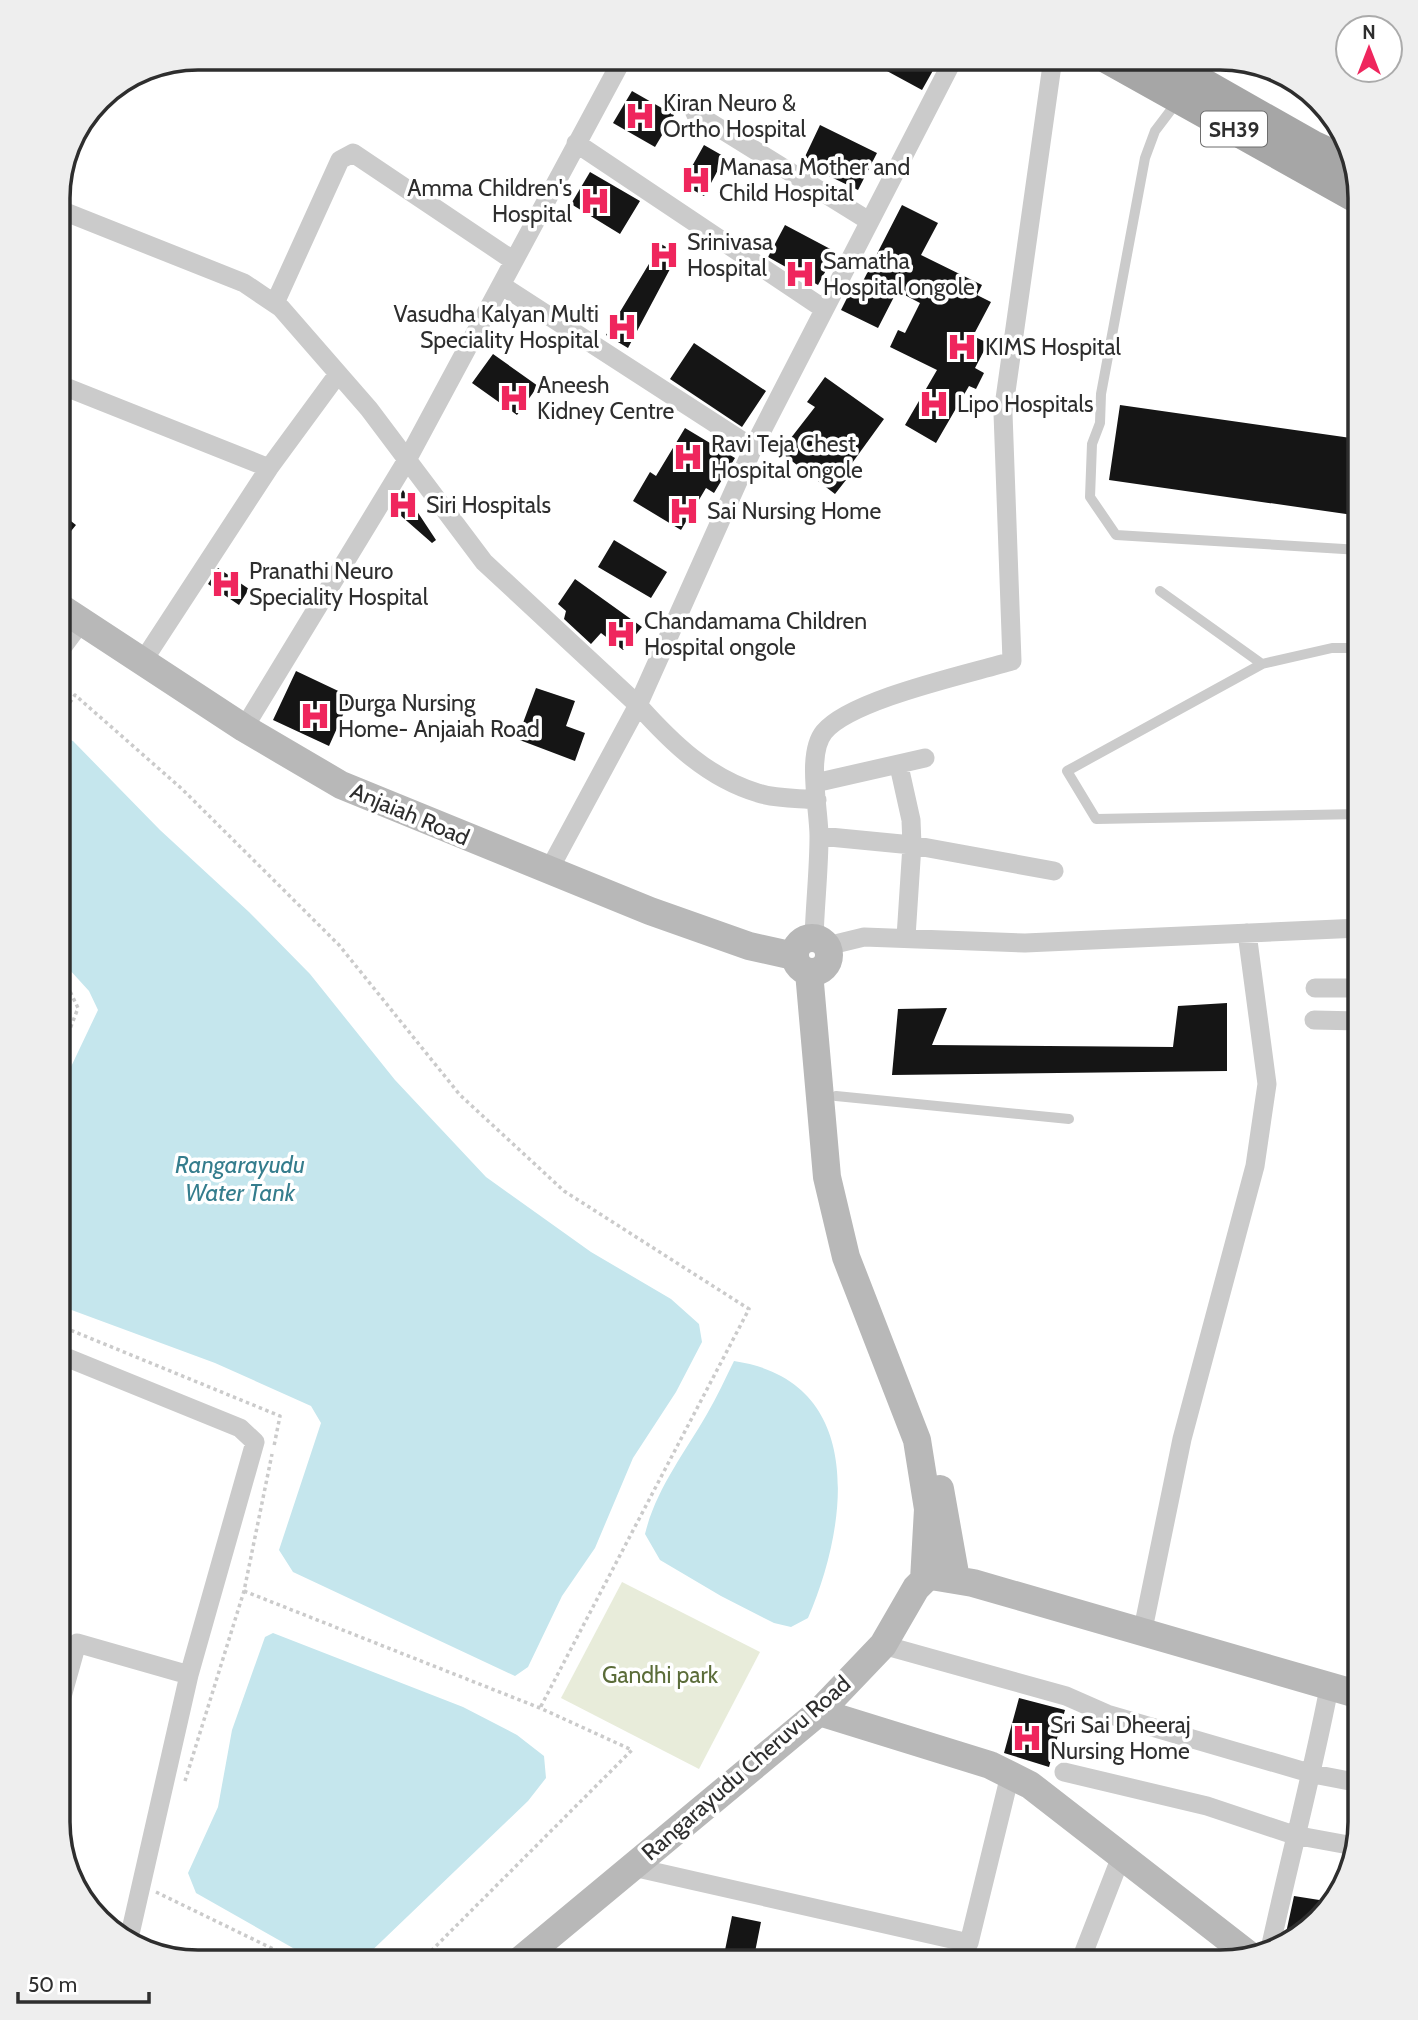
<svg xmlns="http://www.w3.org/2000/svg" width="1418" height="2020" font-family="Cabin,sans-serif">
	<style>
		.green { fill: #e8ecda }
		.water { fill: #c5e6ed }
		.building { fill: #151515 }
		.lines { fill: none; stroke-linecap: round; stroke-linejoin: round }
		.path { stroke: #cbcbcb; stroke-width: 3.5; stroke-dasharray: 3.5 3.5; stroke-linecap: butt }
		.lane { stroke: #cbcbcb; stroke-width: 10 }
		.street { stroke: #cbcbcb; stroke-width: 19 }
		.secondary { stroke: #b8b8b8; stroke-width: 28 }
		.primary { stroke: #a6a6a6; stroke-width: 32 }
		.labels { text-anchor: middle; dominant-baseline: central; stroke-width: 7; stroke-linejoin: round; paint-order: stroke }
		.shield { fill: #fff; stroke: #6d6d6d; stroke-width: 2 }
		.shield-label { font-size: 21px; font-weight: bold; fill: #2e2e2e }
		.poi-label { font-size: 23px; fill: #2e2e2e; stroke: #fff; text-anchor: start }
		.street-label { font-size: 23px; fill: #2e2e2e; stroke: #fff }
		.park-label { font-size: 23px; fill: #5b6c39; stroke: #fff }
		.water-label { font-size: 24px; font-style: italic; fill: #357d8d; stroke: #fff }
		.rim { fill: none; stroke: #2e2e2e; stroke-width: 3.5 }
	</style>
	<rect width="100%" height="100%" fill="#fff"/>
	<path class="green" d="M622,1582l138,70 -61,117 -138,-71z"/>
	<path class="water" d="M62,737l11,4 87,89 89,82 61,62 85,106 91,97 105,75 80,47 28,25 3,18 -26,50 -43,66 -38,90 -33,48 -34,71 -13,9 -222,-104 -14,-22 42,-127 -10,-17 -96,-43 -157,-58v-198l11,-36 29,-61 -9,-19 -31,-34v-217z
		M734,1361c134,20 114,165 74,257l-17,9 -17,-4 -53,-27 -61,-36 -15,-26c11,-45 39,-80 62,-120 10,-17 18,-35 27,-53z
		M273,1633l190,74 54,28 27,21 2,22 -18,23 -168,161h-40l-20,-10 -104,-59 -8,-20 30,-66 14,-77 33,-93z"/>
	<path class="building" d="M863,58h77l-18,32z
		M632,91l42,24 -19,32 -42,-24z
		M820,125l57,28 -19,37 -56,-27z
		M704,145l21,12 -21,39 -22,-12z
		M590,172l50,29 -20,33 -49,-30z
		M902,205l36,18 -17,32 61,30 -5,10 14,7 -18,34 15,7 -13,25 9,5 -8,16 -7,-3 -33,57 -31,-18 32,-55 -47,-23 8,-17 7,3 15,-30 -23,-12 -19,37 -37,-18 14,-28 6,3z
		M785,225l51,27 -18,33 -50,-28z
		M661,244l17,10 -50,94 -22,-13z
		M694,343l72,48 -24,36 -72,-48z
		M493,354l45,32 -21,29 -45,-32z
		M825,377l59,42 -42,58 4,3 -11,14 -55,-42 35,-45 -8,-5z
		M1120,405l238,34 -4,26 6,1v50l-251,-36z
		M685,428l50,30 -21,35 -8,-5 -25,42 -48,-29 17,-29 6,4z
		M403,490l33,50 -4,3 -40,-35z
		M58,511l18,14 -18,22z
		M614,540l53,32 -16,26 -53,-31z
		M218,568l31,21 -10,16 -31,-21z
		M575,579l67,48 -19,23 -22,-17 -10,11 -27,-25 2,-8 -8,-7z
		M296,671l55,26 -22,49 -56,-26z
		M536,688l39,13 -9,25 19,7 -10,28 -58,-22z
		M1227,1003v68l-335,4 6,-66 49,-1 -15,37 241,2 5,-41z
		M1019,1698l46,12 -16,57 -45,-14z
		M1294,1896l38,6 -33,32 -13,-1z
		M732,1916l29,6 -8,40h-21l1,-6 -9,-1z"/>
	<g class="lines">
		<path class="path" d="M58,720l17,-25 107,94 157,156 121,150 104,96 185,118 -209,399
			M58,1060l20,-52 -12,-25 -8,-6
			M58,1325l222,91 -6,30
			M244,1591l296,117 92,42 -212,212
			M185,1781l59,-190 28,-137
			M156,1892l144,70"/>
		<path class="lane" d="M1177,102l-22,29 -10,27 -44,236 -1,29 -8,21 -2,53 26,38 244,15
			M1160,591l102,73
			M1360,814l-264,5 -29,-48 195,-107 70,-16h28
			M836,1096l233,23"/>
		<path class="street" d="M695,113l174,108
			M576,143l248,166
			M58,209l186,74 37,25 88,101 115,153 154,143 -89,165
			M501,285l252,163
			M275,303l65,-143 13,-7 161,108
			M58,384l211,84
			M58,653l24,-32
			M143,661l126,-193 69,-94
			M244,728l163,-268 216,-402
			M899,766l12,54 1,25 -6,92
			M815,783l110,-25
			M817,800c-19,-2 -41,-1 -59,-7 -50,-15 -86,-50 -120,-88l115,-257 201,-390
			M819,836l93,9 142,26
			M814,938c1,-34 5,-68 5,-102 0,-27 -13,-82 5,-104 27,-33 145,-58 188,-71l-9,-248 50,-355
			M827,946l37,-9 161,6 335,-15
			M1315,988h45
			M1314,1020l46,1
			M58,1354l182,74 15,14 -66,233 -61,268
			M1142,1634l40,-195 73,-273 12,-82 -20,-151
			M883,1645l183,51 41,18 206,60 47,9
			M58,1711l19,-68 112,32
			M1064,1772l143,34 87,29 60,11
			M633,1867l336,76 41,-168
			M1270,1949c19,-88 42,-173 59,-261
			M1080,1962l42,-108"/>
		<path class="secondary" d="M58,606l186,122 97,57 309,126 99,35 45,10
			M795 955a17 17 0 1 1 34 0a17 17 0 1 1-34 0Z
			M940,1489l16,90
			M937,1577l36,6 387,112
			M819,1712l171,53 40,20 219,170
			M518,1962l301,-250 64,-67 33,-57 8,-8 4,-71 -11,-69 -71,-183 -19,-80 -18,-205"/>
		<path class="primary" d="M1108,58l252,141
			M1157,58l155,88 39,18"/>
	</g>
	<defs>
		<g id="hospital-bare" transform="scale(2.415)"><path d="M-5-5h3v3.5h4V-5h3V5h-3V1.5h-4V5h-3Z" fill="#ef265d" stroke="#fff" stroke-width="2.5" paint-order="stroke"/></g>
	</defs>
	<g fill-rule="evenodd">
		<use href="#hospital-bare" x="640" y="116"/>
		<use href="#hospital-bare" x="696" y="180"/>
		<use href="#hospital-bare" x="595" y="201"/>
		<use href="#hospital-bare" x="664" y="255"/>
		<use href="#hospital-bare" x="800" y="274"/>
		<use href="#hospital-bare" x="622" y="327"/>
		<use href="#hospital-bare" x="962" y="347"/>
		<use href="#hospital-bare" x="514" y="398"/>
		<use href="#hospital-bare" x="934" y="404"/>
		<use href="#hospital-bare" x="688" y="457"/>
		<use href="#hospital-bare" x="403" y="505"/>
		<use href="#hospital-bare" x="684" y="511"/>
		<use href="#hospital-bare" x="226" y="584"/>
		<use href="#hospital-bare" x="621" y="634"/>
		<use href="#hospital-bare" x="315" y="716"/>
		<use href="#hospital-bare" x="1027" y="1738"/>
	</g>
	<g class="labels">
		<rect class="shield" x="1201" y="111.5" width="66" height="35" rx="5"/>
		<g class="shield-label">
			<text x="1234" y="129">SH39</text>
		</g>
		<g class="poi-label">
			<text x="663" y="103">Kiran Neuro &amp;<tspan x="663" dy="26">Ortho Hospital</tspan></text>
			<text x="719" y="167">Manasa Mother and<tspan x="719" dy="26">Child Hospital</tspan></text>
			<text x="572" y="188" text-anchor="end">Amma Children's<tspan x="572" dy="26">Hospital</tspan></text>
			<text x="687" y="242">Srinivasa<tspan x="687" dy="26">Hospital</tspan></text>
			<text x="823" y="261">Samatha<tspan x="823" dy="26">Hospital ongole</tspan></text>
			<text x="599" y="314" text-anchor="end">Vasudha Kalyan Multi<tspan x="599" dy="26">Speciality Hospital</tspan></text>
			<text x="985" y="347">KIMS Hospital</text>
			<text x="537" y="385">Aneesh<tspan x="537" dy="26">Kidney Centre</tspan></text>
			<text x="957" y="404">Lipo Hospitals</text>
			<text x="711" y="444">Ravi Teja Chest<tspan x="711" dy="26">Hospital ongole</tspan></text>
			<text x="426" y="505">Siri Hospitals</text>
			<text x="707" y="511">Sai Nursing Home</text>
			<text x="249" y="571">Pranathi Neuro<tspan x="249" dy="26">Speciality Hospital</tspan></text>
			<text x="644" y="621">Chandamama Children<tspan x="644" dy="26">Hospital ongole</tspan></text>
			<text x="338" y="703">Durga Nursing<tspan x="338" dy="26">Home- Anjaiah Road</tspan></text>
			<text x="1050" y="1725">Sri Sai Dheeraj<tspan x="1050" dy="26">Nursing Home</tspan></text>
		</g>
		<g class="street-label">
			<text transform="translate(410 814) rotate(23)">Anjaiah Road</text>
			<text transform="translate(746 1768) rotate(-41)">Rangarayudu Cheruvu Road</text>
		</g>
		<g class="park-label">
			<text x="660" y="1675">Gandhi park</text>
		</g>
		<g class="water-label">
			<text x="240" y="1164">Rangarayudu<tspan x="240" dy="28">Water Tank</tspan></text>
		</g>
	</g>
	<path d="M0 0H1418V2020H0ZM198 70H1220A128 128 0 0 1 1348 198V1822A128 128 0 0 1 1220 1950H198A128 128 0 0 1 70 1822V198A128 128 0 0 1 198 70Z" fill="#eee" fill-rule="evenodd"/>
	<path class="rim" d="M198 70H1220A128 128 0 0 1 1348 198V1822A128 128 0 0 1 1220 1950H198A128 128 0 0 1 70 1822V198A128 128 0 0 1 198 70Z"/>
	<g transform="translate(1369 49)"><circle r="33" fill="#ffffff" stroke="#ababab" stroke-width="2"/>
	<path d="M0-5L12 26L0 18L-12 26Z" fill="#ef265d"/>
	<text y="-10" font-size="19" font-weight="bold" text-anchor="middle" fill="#2e2e2e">N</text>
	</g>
	<path d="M18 1992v10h131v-10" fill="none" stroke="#2e2e2e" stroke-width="3.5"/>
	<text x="28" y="1992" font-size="21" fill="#2e2e2e" stroke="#ffffff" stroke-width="5" paint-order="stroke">50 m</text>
</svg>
